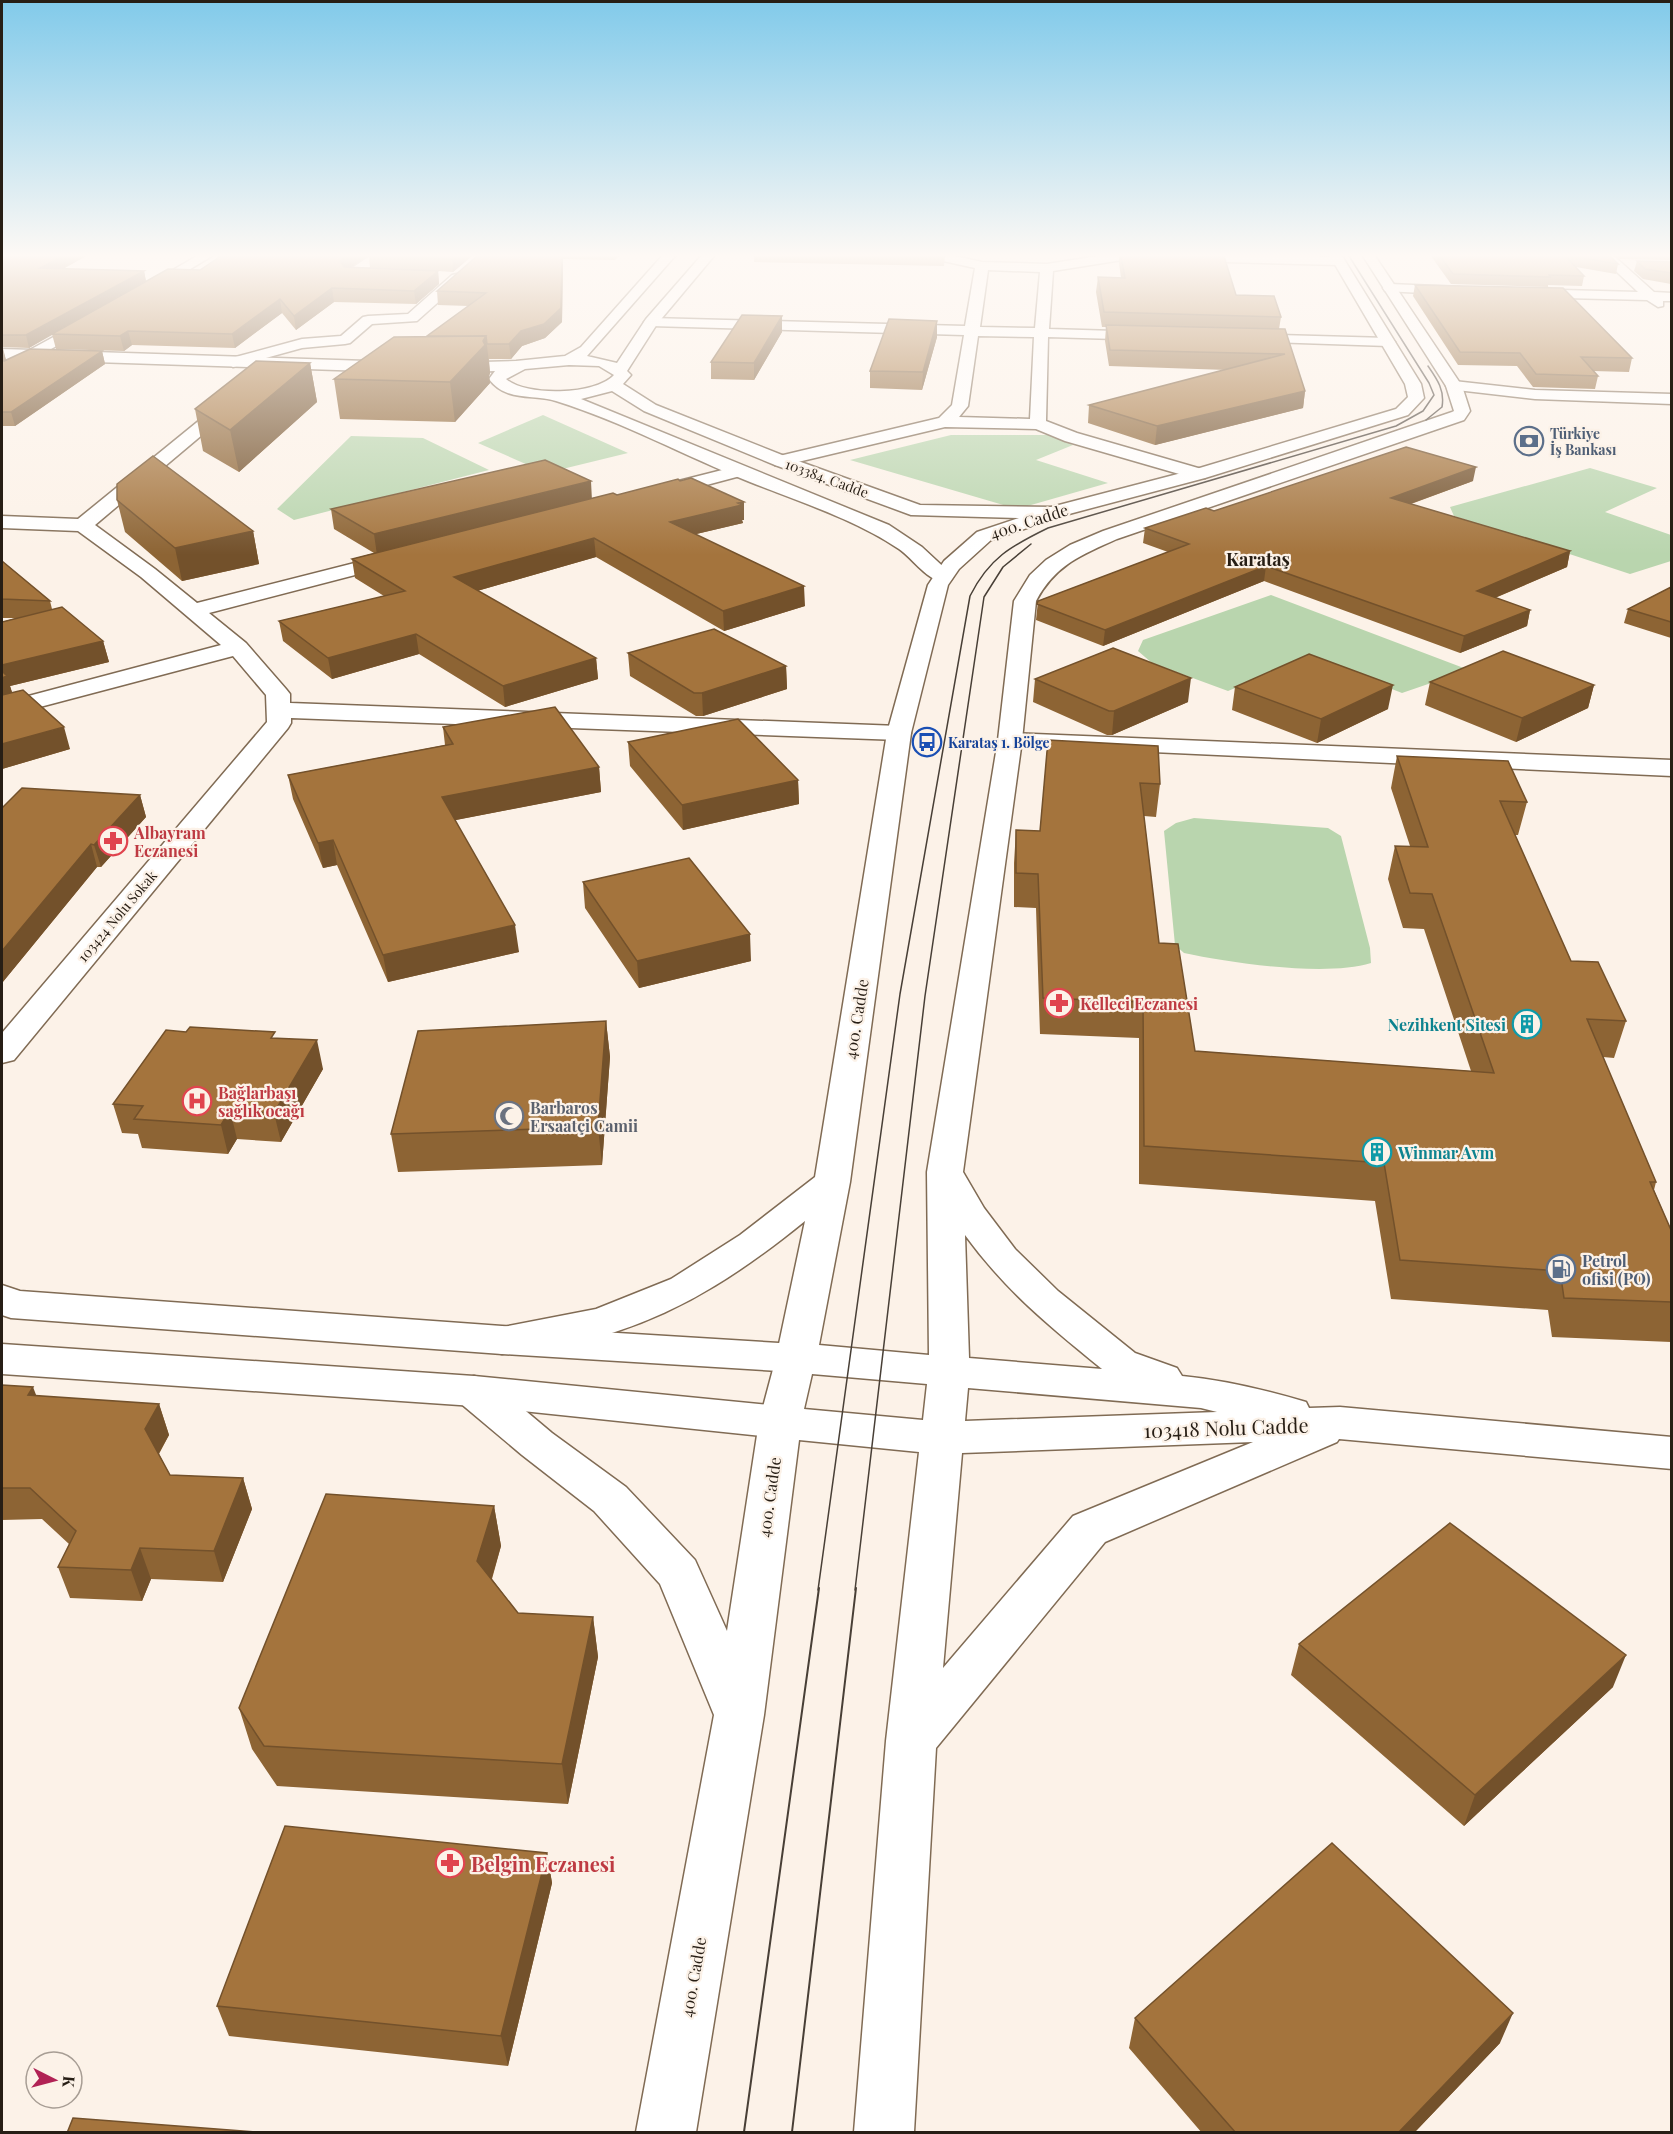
<svg xmlns="http://www.w3.org/2000/svg" width="1673" height="2134" font-family="'Playfair Display',serif">
	<style>
		.green { fill: #b9d5ae }
		.lines { fill: none; stroke-linecap: round; stroke-linejoin: round }
		.minor-casing { stroke: #806b54; stroke-width: 3 }
		.tertiary-casing { stroke: #806b54; stroke-width: 3 }
		.secondary-casing { stroke: #806b54; stroke-width: 3 }
		.minor { fill: #fff; fill-rule: evenodd }
		.tertiary { fill: #fff; fill-rule: evenodd }
		.secondary { fill: #fff; fill-rule: evenodd }
		.tram-far1 { stroke: #483f36; stroke-width: 1.5 }
		.tram { stroke: #483f36; stroke-width: 2 }
		.wall { fill: #8d6434 }
		.shaded-wall { fill: #73512b }
		.building { fill: #a4743d; stroke: #73512b; stroke-width: 1.5 }
		.labels { text-anchor: middle; dominant-baseline: central; stroke-width: 4.5; stroke-linejoin: round; paint-order: stroke }
		.far-service-label { font-size: 14px; font-weight: bold; fill: #4e5e75; stroke: #fcf2e8; text-anchor: start }
		.far-street-label { font-size: 14px; fill: #271e15; stroke: #fcf2e8 }
		.far-transit-label { font-size: 14px; font-weight: bold; fill: #164399; stroke: #fcf2e8; text-anchor: start }
		.street-label { font-size: 16px; fill: #271e15; stroke: #fcf2e8 }
		.health-label { font-size: 16px; font-weight: bold; fill: #be3a42; stroke: #fcf2e8; text-anchor: start }
		.culture-label { font-size: 16px; font-weight: bold; fill: #0d838f; stroke: #fcf2e8; text-anchor: end }
		.worship-label { font-size: 16px; font-weight: bold; fill: #5b616d; stroke: #fcf2e8; text-anchor: start }
		.service-label { font-size: 16px; font-weight: bold; fill: #4e5e75; stroke: #fcf2e8; text-anchor: start }
		.far-district-label { font-size: 18px; font-weight: bold; fill: #271e15; stroke: #fcf2e8 }
		.near-street-label { font-size: 20px; fill: #271e15; stroke: #fcf2e8 }
		.near-health-label { font-size: 20px; font-weight: bold; fill: #be3a42; stroke: #fcf2e8; text-anchor: start }
	</style>
	<rect width="100%" height="100%" fill="#fcf2e8"/>
	<path class="green" d="M543,415l85,38 -82,20 -68,-30z
		M951,435h102l20,10 -37,15 72,23 -91,26 -167,-49z
		M351,436l72,2 66,32 -195,50 -17,-11z
		M1590,468l67,20 -52,24 66,23v26l-41,13 -176,-58 -4,-9z
		M1271,595l198,75 -67,23 -69,-27 -42,-1 -63,26 -76,-28 -14,-12 5,-11z
		M1194,818l134,10 13,8 29,112 1,15c-45,14 -140,0 -187,-10l-9,-8 -11,-114 12,-8z"/>
	<g class="lines">
		<g class="minor-casing">
			<path id="minor" d="M197,256h15l-65,39 -5,1 -7,-4z
				M370,256h14l-20,16 23,1 2,3 -2,3 -41,-1 -2,-3 2,-3z
				M932,256h23l27,6 65,2 51,-8h30l-6,4 -69,11 -4,58 101,3 7,4 -7,4 -102,-3 -2,84 31,12 128,37 3,4 -3,4h-12l-128,-37 -29,-12 -91,-2 -164,39 -6,-1 -3,-4 3,-4 164,-39 13,-13 12,-70 -313,-9 -7,-4 7,-4 314,8 10,-58 -41,-9zM988,270l52,2 -5,56 -55,-1zM978,336l56,1 -4,82 -71,-2 9,-11z
				M1144,256c26,0 191,-5 201,5l-6,4 -189,-5z
				M1600,256h14l40,36 18,1v8h-9v5l-5,1 -11,-7 -124,-3 -7,-4 7,-4 115,3z
				M457,274l5,1 2,3 -2,3 -45,40 -45,3 -22,19 -5,1 -43,4 -69,19 -8,-5 3,-3 74,-20 39,-3 22,-19 5,-1 40,-2 44,-39z
				M1390,284l70,3 7,4 -7,4 -75,-4 -2,-3 2,-3z
				M92,316l7,4 -2,3 -83,47 -5,2 -7,-5 2,-3z
				M1243,334l145,4 7,4 -7,4 -150,-5 -2,-3z
				M234,395l6,2 2,3 -2,3 -145,122 60,44 42,34 201,-51 7,2 3,4 -3,4 -196,51 37,30 40,46 4,5v9l609,23 9,2 3,5 -3,5 -9,2 -608,-22v5l-3,5 -274,332 -12,3v-30l265,-311 -1,-27 -33,-39 -231,61v-14l219,-58 -80,-68 -63,-46 -76,-3v-12l76,3 150,-122z
				M738,466l6,1 3,4 -3,4 -90,24 -7,-2 -2,-4 2,-4z
				M1010,733l662,27v16l-671,-31 -3,-5 3,-5z"/>
		</g>
		<g class="tertiary-casing">
			<path id="tertiary" d="M662,256h13l-88,100 30,7 29,-44 55,-63h13l-57,68 -30,47 4,4 -8,9 33,21 131,52 133,48 133,2 7,2 3,4 -3,4 -7,2 -142,-4 -136,-50 -131,-54 -32,-20 -31,8 308,126 33,22 28,26 3,4 -3,4c-20,5 -35,-21 -51,-32 -45,-30 -99,-47 -149,-67 -65,-26 -127,-60 -194,-81 -23,-7 -50,1 -67,-22l6,-8 -49,2 -8,-5 8,-5 70,-2 49,-5 16,-9zM569,365l30,1 15,9c-18,20 -88,22 -108,4l19,-10z
				M2,349l395,13 8,5 -8,5 -395,-13z
				M1454,381l81,9 137,4v10l-137,-5 -87,-10 -2,-3z
				M2,1285l18,6 482,35 294,18 14,4 6,10 -6,10 -14,4 -294,-18 -491,-36 -9,-3z
				M2,1344l472,32 306,30 15,5 6,11 -6,11 -15,5 -306,-32 -472,-32z"/>
		</g>
		<g class="secondary-casing">
			<path id="secondary" d="M1330,256h12l79,128 3,14 -16,17 -203,63 -136,36 -78,26 -32,29 -11,16 -37,148 -61,449 -31,163 110,10 -2,-183 71,-432 16,-139 16,-26 16,-15 24,-15 33,-14 349,-119 2,-1 -8,-25 -83,-130h12l87,130 8,25 -6,9 -347,119c-36,16 -62,26 -81,62l-14,139 -59,432 21,36 31,41 43,42 77,62 42,15 5,8c41,4 84,14 124,26l3,6 31,-1 332,30v32l-333,-30 -2,3 -232,100 -169,206 -22,384h-60l32,-391 33,-289 -120,-12 -35,275 -68,417h-60l78,-417 -54,-131 -66,-73 -72,-56 -63,-53 -6,-11 6,-11 15,-4 15,4 63,53 74,54 69,73 32,71 32,-209 17,-64 29,-137c-58,47 -118,88 -190,111 -36,12 -76,15 -113,22l-14,-4 -6,-10 6,-10 108,-21 75,-30 69,-44 75,-58 72,-444 41,-148 16,-24 33,-29 78,-26 138,-36 203,-61 12,-12 -3,-13zM965,1235c41,56 84,91 137,134l-133,-11zM812,1374l115,10 -4,36 -119,-11zM968,1388l233,20 16,4 -252,9zM1253,1442l-180,74 -130,152 19,-215z"/>
		</g>
		<use href="#minor" class="minor"/>
		<use href="#tertiary" class="tertiary"/>
		<use href="#secondary" class="secondary"/>
		<path class="tram-far1" d="M1426,420l16,-13c3,-17 -5,-28 -14,-41
			M818,1590l82,-596 70,-398c19,-38 41,-50 78,-68l348,-102 27,-15 11,-16 -5,-12 -80,-127
			M855,1590l70,-594 59,-399 19,-30 28,-23"/>
		<path class="tram" d="M744,2132l75,-544
			M792,2132l64,-544"/>
	</g>
	<path class="wall" d="M2,256h84l-23,13 81,2 2,10 54,-11 21,-14h146l-16,11 19,1 -1,-12h103l-19,16 -15,-1 1,13 -23,20 -82,-2 -38,28 -14,-17 -47,35 -103,-3 -8,6 -68,-2 -4,-15 -23,14 -27,-1z
		M477,256h142l-4,4 -52,-1 -1,63 -17,16 -23,8 -11,13h-22l1,14 -1,3 1,7 -35,39 -115,-3 -6,-40 93,-43 42,-30 -31,-1 -1,-14z
		M754,256h191l-1,10 -190,-4z
		M1119,256h105l12,39 45,22 -2,12 26,62 -2,17 -148,37 -67,-22 1,-18 138,-35 -118,-4 -4,-25 1,-14h-4l-6,-35 2,-15 23,1 -2,-15z
		M1431,256h179l8,8 -2,10 -40,-7 8,9 -2,10 -34,-1v2l-97,-3z
		M1617,256h54v4l-51,-1z
		M1637,261l34,1v22l-28,-5 -9,-8z
		M1415,285l217,73 -3,14 -36,-1 5,5 -3,13 -62,-2 -16,-21 -59,-1 -45,-69z
		M782,316v16l-28,48 -43,-1v-17z
		M937,321v16l-15,53 -52,-2v-17z
		M2,348l4,12 96,-9 3,13 -90,62h-13z
		M310,363l7,39 -78,70 -36,-21 -8,-42z
		M680,481l64,39h-2l1,3 -47,11 109,72 -81,25 -128,-74 -119,34 119,67 2,21 -93,28 -86,-53 -87,25 -49,-38 -4,-20 105,-25 -29,-18 -3,-19 22,-6 -40,-24 -3,-20 261,-11 25,-3z
		M1473,481l-62,23 159,47 -3,16 -72,31 35,12 -3,16 -67,27 -196,-72 -161,65 -67,-26 2,-19 130,-49 -25,-9 2,-15 69,-17z
		M117,500l136,31 6,33 -77,17 -57,-49z
		M2,561l48,40 2,8 51,32 6,21 -99,24 2,7 58,56 -68,20v-147l13,-4h-13z
		M1671,587v51l-47,-15 4,-14z
		M628,653l158,13 1,23 -84,27h-7l-66,-40z
		M1035,679l153,23 -76,33h-5l-74,-33z
		M1430,682l164,3 -6,23 -72,34 -91,-37z
		M1235,687l153,22 -71,34 -85,-33z
		M443,727l156,40 2,25 -146,28 64,132 -131,30 -51,-117 -14,3 -30,-69 -5,-24 157,-30z
		M1048,740l112,44 -4,33 -12,-1 15,127 36,108 276,20 -47,-142 -21,-1 -15,-49 7,-33h15l-19,-58 6,-32 130,46 -9,33h-3l56,126 55,60 -12,37 -11,-1 53,125 -2,8 17,40v112l-119,-5 -4,-27 -157,-11 -16,-98 -236,-17v-146l-99,-4 -4,-126 -22,-1v-44l2,-33 24,1z
		M628,742l170,38 1,24 -116,26 -53,-64z
		M140,795l6,22 -45,50h-4l-95,116v-175z
		M583,882l168,79 -112,27 -54,-80z
		M606,1021l4,36 -8,108 -204,7 -7,-38z
		M276,1038l47,31 -42,73 -44,-3 -9,15 -86,-6 -4,-14 -16,-1 -9,-29z
		M2,1385l34,11 123,8 10,31 -10,19 11,21 73,3 9,31 -29,73 -72,-3 -9,22 -72,-3 -12,-31 11,-23 -27,-25 -40,1z
		M494,1506l7,40 -9,33 26,34 75,4 5,40 -30,147 -291,-18 -25,-37 -13,-41z
		M1299,1644l314,43 -149,139 -173,-151z
		M547,1853l5,30 -44,183 -279,-30 -12,-30z
		M1135,2018l365,25 -86,90h-212l-73,-85z"/>
	<path class="shaded-wall" d="M63,256h23l-43,24 -3,-12z
		M347,256h20l-25,18 -2,-13z
		M455,256h17l-19,16 -1,-13z
		M562,256h1l-1,66 -17,16 -23,8 -11,13 -2,-15 12,-13z
		M144,271l2,11 -117,66 -3,-13z
		M438,271l1,13 -23,20 -2,-13z
		M332,288l2,14 -38,28 -2,-14z
		M280,299l2,14 -47,35 -3,-14z
		M782,316v16l-28,48v-17z
		M937,321v16l-15,53 1,-18z
		M128,331l4,14 -8,6 -4,-15z
		M486,336l4,37 -1,3 1,7 -35,39 -5,-40z
		M3,348l3,12 -4,5v-16z
		M102,351l3,13 -90,62 -4,-14z
		M310,363l7,39 -78,70 -9,-42z
		M1305,391l-2,17 -148,37 2,-19z
		M1476,467l-3,14 -85,31 3,-14z
		M591,481l1,20 -215,54 -3,-21z
		M744,502v18h-2l1,3 -72,17 -1,-18z
		M253,531l6,33 -77,17 -7,-33z
		M594,538l2,19 -140,40 -2,-20z
		M1570,551l-3,16 -94,40 4,-16z
		M1266,566l-2,15 -161,65 2,-16z
		M804,586l1,20 -81,25 -1,-20z
		M1530,610l-3,16 -67,27 4,-17z
		M416,634l3,20 -87,25 -4,-21z
		M103,641l6,21 -99,24 4,12 -12,3v-36z
		M596,658l2,21 -93,28 -2,-21z
		M786,666l1,23 -84,27 -1,-23z
		M1191,678l-3,24 -76,33 2,-24z
		M1393,685l-5,24 -71,34 4,-24z
		M1594,685l-6,23 -72,34 6,-24z
		M64,727l6,22 -68,20v-25z
		M599,767l2,25 -155,30 -4,-25z
		M798,780l1,24 -116,26 -1,-25z
		M140,795l6,22 -45,50 -7,-22z
		M333,840l4,25 -14,3 -5,-25z
		M91,844l6,23 -95,116v-32z
		M515,925l4,27 -131,30 -5,-27z
		M750,934l1,27 -112,27 -2,-27z
		M606,1021l4,36 -8,108 -4,-38z
		M317,1040l6,29 -42,73 -7,-29z
		M230,1110l7,29 -9,15 -7,-29z
		M33,1387l12,31 -17,-23z
		M159,1404l10,31 -14,25 -10,-31z
		M243,1478l9,31 -29,73 -9,-31z
		M494,1506l7,40 -16,55 -8,-40z
		M140,1548l11,31 -9,22 -11,-31z
		M593,1617l5,40 -30,147 -6,-40z
		M1626,1655l-13,32 -149,139 11,-31z
		M547,1853l5,30 -44,183 -7,-30z
		M1513,2013l-13,30 -86,90h-16z"/>
	<path class="building" d="M2,256h61l-23,12 104,3 -118,64h-24z
		M221,256h126l-7,5 4,6 94,4 -24,20 -82,-3 -38,28 -14,-17 -48,35 -104,-3 -8,5 -68,-2 116,-65 32,1z
		M370,256h85l-3,3z
		M477,256h85l-1,52 -17,16 -23,7 -12,13h-22l-1,-8h-59l59,-43 -49,-2z
		M1121,256h103l12,39 38,1 7,21 -177,-5 -6,-35 27,1z
		M1440,256h125l19,20 -35,-1 1,2 -97,-3z
		M1570,256h40l8,8z
		M1637,261l34,1v11l-26,-4z
		M1415,285l148,3 69,70 -51,-1 17,19 -62,-2 -16,-21 -60,-1z
		M742,315l40,1 -28,47 -43,-1z
		M889,319l48,2 -14,51 -53,-1z
		M1106,325l179,4 20,62 -148,35 -68,-21 196,-51 -175,-4z
		M486,336l-3,5 2,4 -35,37 -116,-3 60,-42z
		M30,349l72,2 -91,61h-9v-53l2,2z
		M256,361l54,2 -80,67 -35,-21z
		M1406,447l70,20 -85,31 179,53 -93,40 53,19 -66,26 -198,-70 -161,64 -68,-26 1,-3 151,-57 -44,-16 61,-20 8,3z
		M153,456l100,75 -78,17 -58,-48v-16z
		M545,460l46,21 -217,53 -43,-25z
		M691,478l53,24 -6,1 4,2 -72,17 134,64 -81,25 -129,-73 -140,39 142,81 -93,28 -87,-52 -88,24 -49,-37 126,-30 -53,-32 261,-66 4,2 61,-16 2,2z
		M2,561l48,40 -48,-2z
		M1671,587v35l-43,-13z
		M62,607l41,34 -101,24v-43z
		M714,629l72,37 -84,27h-8l-66,-40z
		M1113,648l78,30 -77,33h-5l-74,-32z
		M1503,651l91,34 -72,33 -92,-36z
		M1309,654l84,31 -72,34 -86,-32z
		M2,671l5,5 -5,2z
		M23,690l41,37 -62,17v-49z
		M555,707l44,60 -157,30 73,128 -132,30 -50,-115 -15,3 -30,-68 165,-31 -10,-17z
		M738,719l60,61 -116,25 -54,-63z
		M1048,740l110,6 2,38 -20,-1 19,160 19,1 17,107 299,22 -62,-179 -22,-1 -15,-47 33,1 -31,-91 111,5 19,41 -27,-1 71,160 27,1 28,59 -39,-2 69,163h-6l21,48v72l-107,-4 -4,-27 -160,-11 -16,-97 -240,-17 -1,-144 -100,-4 -5,-124 -22,-1v-43l24,1z
		M22,788l118,7 -46,50 -3,-1 -89,107v-143z
		M689,858l61,76 -113,27 -54,-79z
		M606,1021l-8,106 -207,7 27,-103z
		M190,1027l85,5 -4,6 46,2 -43,73 -44,-3 -9,15 -87,-6 9,-13 -30,-2 53,-74 20,2z
		M2,1385l31,2 -5,8 131,9 -14,25 25,46 73,3 -29,73 -74,-3 -9,22 -73,-3 18,-36 -46,-43h-28z
		M326,1494l168,12 -17,55 41,52 75,4 -31,147 -298,-18 -25,-38z
		M1450,1523l176,132 -151,140 -176,-151z
		M285,1826l262,27 -46,183 -284,-30z
		M1332,1843l181,170 -115,120h-162l-101,-115z
		M73,2118l197,15h-203z"/>
	<linearGradient id="sky" x2="0" y2="1"><stop stop-color="#81caea"/><stop offset="0.46" stop-color="#fef9f5"/><stop offset="1" stop-color="#fef9f5" stop-opacity="0"/></linearGradient>
	<rect width="1673" height="555" fill="url(#sky)"/>
	<defs>
		<g id="bank-ring" transform="scale(1.5)"><circle r="9.5" fill="#fcf2e8" stroke="#5c6f8a" stroke-width="1.5"/><path d="M-6-4H6V4H-6ZM0-2.3a2.3 2.3 0 1 0 0 4.6a2.3 2.3 0 1 0 0-4.6Z" fill="#5c6f8a"/></g>
		<g id="bus-ring" transform="scale(1.5)"><circle r="9.5" fill="#fcf2e8" stroke="#1a4fb4" stroke-width="1.5"/><path d="M-5-6H5V4H4V6H2V4H-2V6H-4V4H-5ZM-3.5-4V0h7V-4ZM-3.5 1.2v1.5H-2V1.2ZM2 1.2v1.5H3.5V1.2Z" fill="#1a4fb4"/></g>
		<g id="pharmacy-ring" transform="scale(1.5)"><circle r="9.5" fill="#fcf2e8" stroke="#e0444e" stroke-width="1.5"/><path d="M-2-6h4v4h4v4h-4v4h-4v-4h-4v-4h4Z" fill="#e0444e"/></g>
		<g id="building-ring" transform="scale(1.5)"><circle r="9.5" fill="#fcf2e8" stroke="#0f9aa8" stroke-width="1.5"/><path d="M-4-6H4V6H1V3H-1V6H-4ZM-2.5-4.3h1.7v1.8h-1.7ZM.8-4.3h1.7v1.8H.8ZM-2.5-1h1.7V.8h-1.7ZM.8-1h1.7V.8H.8Z" fill="#0f9aa8"/></g>
		<g id="hospital-ring" transform="scale(1.5)"><circle r="9.5" fill="#fcf2e8" stroke="#e0444e" stroke-width="1.5"/><path d="M-5-5h3v3.5h4V-5h3V5h-3V1.5h-4V5h-3Z" fill="#e0444e"/></g>
		<g id="mosque-ring" transform="scale(1.5)"><circle r="9.5" fill="#fcf2e8" stroke="#6b7280" stroke-width="1.5"/><path d="M3.5-4.9A6 6 0 1 0 3.5 4.9A5 5 0 1 1 3.5-4.9Z" fill="#6b7280"/></g>
		<g id="fuel-ring" transform="scale(1.5)"><circle r="9.5" fill="#fcf2e8" stroke="#5c6f8a" stroke-width="1.5"/><path d="M-5.5-6h7V0h2V4h1.3V-2.5L3-4.5l.8-.8L6-3V5H2.5V1h-1V6h-7ZM-4.2-4.7v3.2H.2V-4.7Z" fill="#5c6f8a"/></g>
	</defs>
	<g fill-rule="evenodd">
		<use href="#bank-ring" x="1529" y="441"/>
		<use href="#bus-ring" x="927" y="742"/>
		<use href="#pharmacy-ring" x="113" y="841"/>
		<use href="#pharmacy-ring" x="1059" y="1003"/>
		<use href="#building-ring" x="1527" y="1024"/>
		<use href="#hospital-ring" x="197" y="1101"/>
		<use href="#mosque-ring" x="509" y="1116"/>
		<use href="#building-ring" x="1377" y="1152"/>
		<use href="#fuel-ring" x="1561" y="1269"/>
		<use href="#pharmacy-ring" x="450" y="1863"/>
	</g>
	<g class="labels">
		<g class="far-service-label">
			<text x="1550" y="433">Türkiye<tspan x="1550" dy="16">İş Bankası</tspan></text>
		</g>
		<g class="far-street-label">
			<text transform="translate(827 478) rotate(20)">103384. Cadde</text>
			<text transform="translate(117 916) rotate(-50)">103424 Nolu Sokak</text>
		</g>
		<g class="far-transit-label">
			<text x="948" y="742">Karataş 1. Bölge</text>
		</g>
		<g class="street-label">
			<text transform="translate(1029 521) rotate(-18)">400. Cadde</text>
			<text transform="translate(856 1019) rotate(-81)">400. Cadde</text>
			<text transform="translate(769 1497) rotate(-82)">400. Cadde</text>
			<text transform="translate(693 1977) rotate(-80)">400. Cadde</text>
		</g>
		<g class="health-label">
			<text x="134" y="832">Albayram<tspan x="134" dy="18">Eczanesi</tspan></text>
			<text x="1080" y="1003">Kelleci Eczanesi</text>
			<text x="218" y="1092">Bağlarbaşı<tspan x="218" dy="18">sağlık ocağı</tspan></text>
		</g>
		<g class="culture-label">
			<text x="1506" y="1024">Nezihkent Sitesi</text>
			<text x="1398" y="1152" text-anchor="start">Winmar Avm</text>
		</g>
		<g class="worship-label">
			<text x="530" y="1107">Barbaros<tspan x="530" dy="18">Ersaatçi Camii</tspan></text>
		</g>
		<g class="service-label">
			<text x="1582" y="1260">Petrol<tspan x="1582" dy="18">ofisi (PO)</tspan></text>
		</g>
		<g class="far-district-label">
			<text x="1258" y="559">Karataş</text>
		</g>
		<g class="near-street-label">
			<text transform="translate(1226 1427) rotate(-2)">103418 Nolu Cadde</text>
		</g>
		<g class="near-health-label">
			<text x="471" y="1863">Belgin Eczanesi</text>
		</g>
	</g>
	<rect width="1673" height="2134" fill="none" stroke="#271e15" stroke-width="6"/>
	<g transform="translate(54 2080) rotate(96)"><circle r="28" fill="#fcf2e8" stroke="#a79d94" stroke-width="1.5"/>
	<path d="M0-4.5L10 22L0 15L-10 22Z" fill="#b12255"/>
	<text y="-9" font-size="16" font-weight="bold" text-anchor="middle" fill="#271e15">K</text>
	</g>
</svg>
